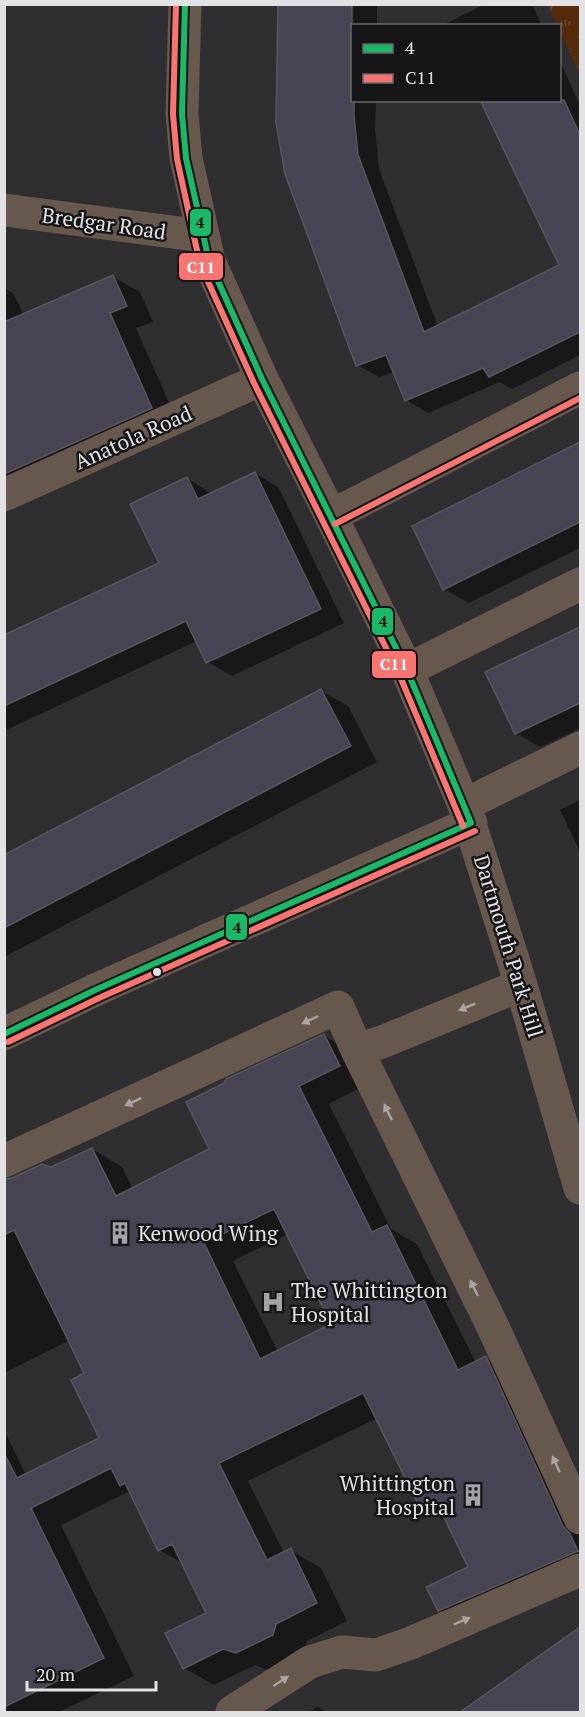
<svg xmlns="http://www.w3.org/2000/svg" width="585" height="1717" font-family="'PT Serif',serif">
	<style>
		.park { fill: url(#park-tufts) }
		.shadow { fill: #0007; fill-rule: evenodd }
		.building { fill: #484454; stroke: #585759; stroke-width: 1.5; fill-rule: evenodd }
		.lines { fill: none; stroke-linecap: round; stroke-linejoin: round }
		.minor { stroke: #68594f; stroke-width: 33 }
		.bus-1-casing { stroke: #161618; stroke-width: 10 }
		.bus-2-casing { stroke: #161618; stroke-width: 10 }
		.bus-1 { stroke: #1ab867; stroke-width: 6 }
		.bus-2 { stroke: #fa7571; stroke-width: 6 }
		.oneway { fill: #aba4a1 }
		.bus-dot { fill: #e2e2e4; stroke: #161618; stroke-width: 2 }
		.labels { text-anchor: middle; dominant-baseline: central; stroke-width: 5; stroke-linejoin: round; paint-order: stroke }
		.street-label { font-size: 21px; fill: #e2e2e4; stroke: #161618 }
		.poi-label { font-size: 21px; fill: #e2e2e4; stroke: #161618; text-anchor: start }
		.line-badge { stroke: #161618; stroke-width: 2 }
		.badge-label { font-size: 16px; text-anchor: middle; font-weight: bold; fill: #fff }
		.pale-badge-label { font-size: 16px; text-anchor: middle; font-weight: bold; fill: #111 }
	</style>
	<defs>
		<pattern id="park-tufts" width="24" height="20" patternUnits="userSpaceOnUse" patternTransform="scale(1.5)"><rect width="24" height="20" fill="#552b0c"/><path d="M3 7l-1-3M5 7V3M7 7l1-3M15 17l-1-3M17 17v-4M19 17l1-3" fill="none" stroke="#6d492f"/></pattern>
	</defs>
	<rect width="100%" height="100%" fill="#2f2e30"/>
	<path class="park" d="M577,5l3,1v70l-20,-45v-5l-3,-1 -9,-20z"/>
	<path class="shadow" d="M279,4h98v22h-25v74h24l-1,29 4,40 59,158 123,-61 -1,-205 20,44v250l-68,34 -12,-7 -72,31 -22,-13 -12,-28 -15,5 -22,-12z
		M485,4h47l10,22h-97v-2z
		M113,277l27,15 13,30 -17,6 42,95 -174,88v-223l9,5 11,22z
		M580,444v104l-111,55 -25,-14 -30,-62z
		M255,473l24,15 65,135 -112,53 -24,-14 -11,-21 -193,90v-94l157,-73 26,-86 24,15z
		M580,629v99l-40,19 -24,-14 -29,-60z
		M321,691l27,15 29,56 -373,195v-100z
		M580,800v52l-20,-42z
		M324,1036l30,17 15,30 -40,21 62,125 26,15 59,119 10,-5 30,17 64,142v64l-111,47 -30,-18 31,-43 -22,-44 -27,-16 -44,-89 -129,63 36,72 6,-3 31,18 26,53 -40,20 -4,11 -36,18 -12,-5 -41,20 -30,-17 24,-54 -25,-51 -24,-13 -29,-59 -69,34 73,151 -75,36h-55v-282l22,45 75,-36 -15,-65 -16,-34 -66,33v-191l48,-13 40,-20 30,18 11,22 78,-39zM288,1234l45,91 -55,27 -45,-91z
		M580,1629v83h-119z
		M317,1707l10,5h-18z"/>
	<path class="building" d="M278,4h74v96h2v16l4,39 66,177 135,-67 -79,-165h84l16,35v197l-91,45 -6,-9 -78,33 -19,-46 -30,11 -71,-192 -9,-51z
		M113,275l14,31 -17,7 42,95 -148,66v-152z
		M580,442v80l-137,68 -31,-64z
		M255,472l66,137 -115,54 -20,-42 -182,85v-71l155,-72 -29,-59 57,-27 11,22z
		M580,627v76l-65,31 -30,-62z
		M321,689l30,57 -347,182v-73z
		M324,1034l16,32 -41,20 73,146 15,-7 71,145 28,-14 77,170 7,8 8,17 -140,60 -12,-24 42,-20 -32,-66 -16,7 -57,-115 -144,70 48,97 24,-12 26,55 -41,21 -3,11 -37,18 -13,-4 -40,20 -18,-36 41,-20 -34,-69 -14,7 -33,-68 -5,3 -9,-18 -80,40 73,150 -100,49v-254l13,25 82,-40 -28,-58 13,-7 -70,-143 -10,5v-56l8,-1 30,-14 9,3 41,-19 24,48 93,-47 -23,-47 38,-19 2,-4zM274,1209l57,115 -71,35 -56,-116z
		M580,1627v86h-121z"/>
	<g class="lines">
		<path class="minor" d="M185,4l-3,110 4,44 23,103 53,118 69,137 76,154 57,135 57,180 59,203
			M4,210l199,26
			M4,495l258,-116
			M331,516l249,-128
			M407,670l173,-86
			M464,805l116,-57
			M4,1034l91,-44 376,-167
			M357,1050l136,277 87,191
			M4,1161l334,-154 19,43 25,-8 139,-57
			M232,1712l78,-50 32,-10 34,3 35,-12 169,-73"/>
		<g class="bus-1-casing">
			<path id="bus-1" d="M185,4l-3,110 4,44 23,103 53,118 145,291 64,153
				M4,1034l91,-44 376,-167"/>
		</g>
		<g class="bus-2-casing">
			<path id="bus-2" d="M176,4l-3,110 4,45 23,105 54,119 145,291 64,152
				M335,524l245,-126
				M8,1042l91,-44 376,-167"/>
		</g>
		<use href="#bus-1" class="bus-1"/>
		<use href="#bus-2" class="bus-2"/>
	</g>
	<defs><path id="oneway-solid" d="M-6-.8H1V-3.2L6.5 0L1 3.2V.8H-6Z" transform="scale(1.5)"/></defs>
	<g class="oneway">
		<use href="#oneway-solid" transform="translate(467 1007) rotate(158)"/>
		<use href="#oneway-solid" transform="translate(310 1020) rotate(155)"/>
		<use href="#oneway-solid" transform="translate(133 1102) rotate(155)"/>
		<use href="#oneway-solid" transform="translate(388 1112) rotate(-116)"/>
		<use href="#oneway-solid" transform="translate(474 1288) rotate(-116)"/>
		<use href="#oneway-solid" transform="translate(556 1464) rotate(-115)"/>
		<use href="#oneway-solid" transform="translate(462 1621) rotate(-23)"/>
		<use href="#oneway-solid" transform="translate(281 1681) rotate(-33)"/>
	</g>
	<defs>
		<g id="building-bare" transform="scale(1.8)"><path d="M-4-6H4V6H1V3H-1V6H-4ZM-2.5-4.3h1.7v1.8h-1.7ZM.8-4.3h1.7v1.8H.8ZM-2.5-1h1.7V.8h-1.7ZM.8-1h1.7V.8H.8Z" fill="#a3a3a5" stroke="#161618" stroke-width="2.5" paint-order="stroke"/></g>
		<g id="hospital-bare" transform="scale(1.8)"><path d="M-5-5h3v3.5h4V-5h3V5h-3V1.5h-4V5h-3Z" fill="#a3a3a5" stroke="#161618" stroke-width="2.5" paint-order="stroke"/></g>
	</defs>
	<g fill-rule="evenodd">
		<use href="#building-bare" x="120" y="1233"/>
		<use href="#hospital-bare" x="273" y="1302"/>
		<use href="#building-bare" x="473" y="1495"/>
	</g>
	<circle class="bus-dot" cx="157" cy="972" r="5"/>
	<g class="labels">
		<g class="street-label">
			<text transform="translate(104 223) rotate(8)">Bredgar Road</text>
			<text transform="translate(133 437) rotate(-24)">Anatola Road</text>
			<text transform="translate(509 946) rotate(73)">Dartmouth Park Hill</text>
		</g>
		<g class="poi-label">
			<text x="138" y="1233">Kenwood Wing</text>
			<text x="291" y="1290">The Whittington<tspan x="291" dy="24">Hospital</tspan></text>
			<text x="455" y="1483" text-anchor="end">Whittington<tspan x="455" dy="24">Hospital</tspan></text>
		</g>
	</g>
	<g class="line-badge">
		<rect x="189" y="208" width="23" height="29" rx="6" fill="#1ab867"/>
		<rect x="178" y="252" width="46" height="29" rx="6" fill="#fa7571"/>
		<rect x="371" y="607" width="23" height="29" rx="6" fill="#1ab867"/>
		<rect x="371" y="650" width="46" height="29" rx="6" fill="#fa7571"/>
		<rect x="225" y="913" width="23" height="28" rx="6" fill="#1ab867"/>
	</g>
	<g class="badge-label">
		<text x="201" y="273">C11</text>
		<text x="394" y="670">C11</text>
	</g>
	<g class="pale-badge-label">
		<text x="200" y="228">4</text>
		<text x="383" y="627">4</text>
		<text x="237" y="933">4</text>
	</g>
	<rect width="585" height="1717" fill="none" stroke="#e2e2e4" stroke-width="12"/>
	<rect x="351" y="24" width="210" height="78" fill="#161618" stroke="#68686a" stroke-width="1.5"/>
	<rect x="363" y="44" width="30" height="9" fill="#1ab867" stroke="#68686a" stroke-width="1.5"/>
	<text x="405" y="54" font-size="18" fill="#e2e2e4">4</text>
	<rect x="363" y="74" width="30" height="9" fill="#fa7571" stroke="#68686a" stroke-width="1.5"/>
	<text x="405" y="84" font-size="18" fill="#e2e2e4">C11</text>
	<path d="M27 1681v9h129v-9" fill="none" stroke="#e2e2e4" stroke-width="3"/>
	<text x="36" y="1681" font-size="18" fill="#e2e2e4" stroke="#161618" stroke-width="4.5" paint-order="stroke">20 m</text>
</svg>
